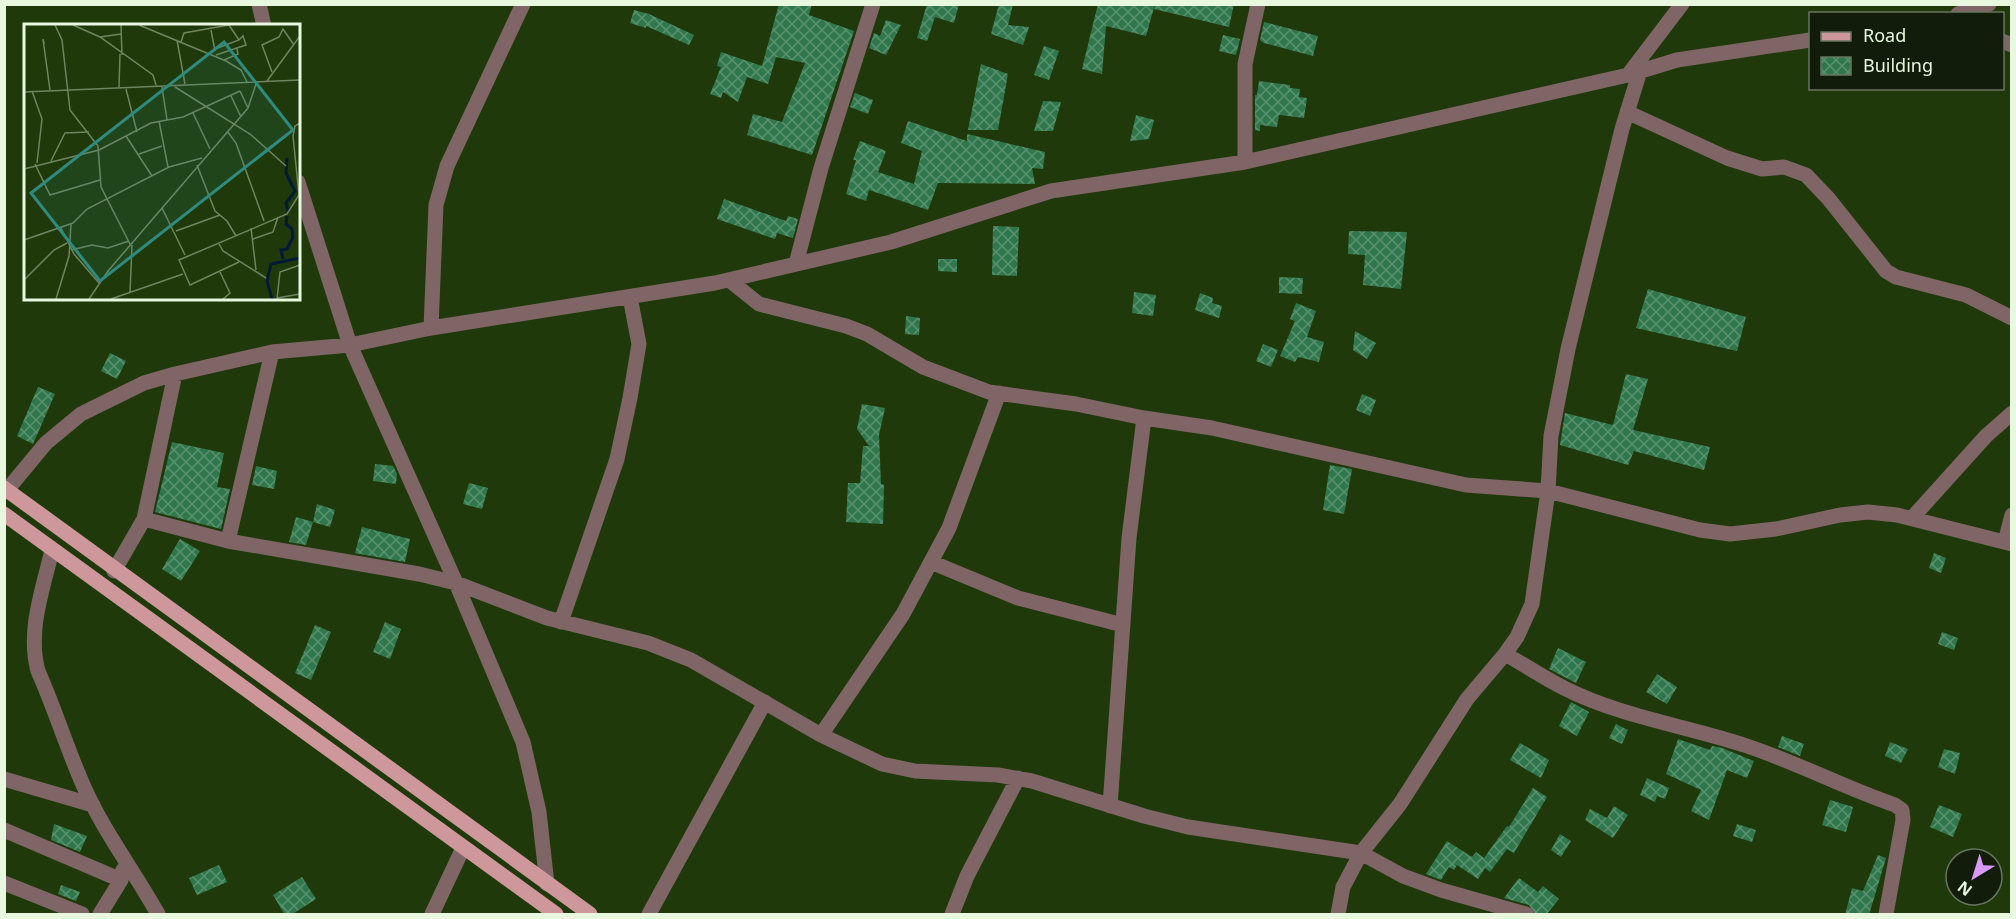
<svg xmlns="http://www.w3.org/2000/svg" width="2016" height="919" font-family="'Noto Sans',sans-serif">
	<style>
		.building { fill: url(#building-cross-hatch) }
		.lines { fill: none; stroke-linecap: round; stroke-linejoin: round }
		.minor { stroke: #806567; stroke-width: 15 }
		.primary { stroke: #ce979b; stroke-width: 15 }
		.inset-river { fill: none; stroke: #021a37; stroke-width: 3 }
		.inset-road { fill: none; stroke: #6f855f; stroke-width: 1.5 }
		.view { fill: #2f8a7f; fill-opacity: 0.15; stroke: #2f8a7f; stroke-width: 3 }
		.inset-edge { fill: none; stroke: #e7f8de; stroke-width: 3 }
	</style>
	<defs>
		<pattern id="building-cross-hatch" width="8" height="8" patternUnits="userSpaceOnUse" patternTransform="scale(1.5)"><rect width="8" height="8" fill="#31774d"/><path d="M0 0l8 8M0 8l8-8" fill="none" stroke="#59926f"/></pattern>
	</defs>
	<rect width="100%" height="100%" fill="#1f390a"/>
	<path class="building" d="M779,4h33l-3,11 45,16 -42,124 -65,-20 6,-21 29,8 23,-59 -29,-6 -8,27 -21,-7 -9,25 -15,-10 -2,6 -11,-4 11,-27 -4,-1 4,-14 41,14z
		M927,4h32l-5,19 -19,-6 -8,24 -10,-3z
		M999,4h14l-5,21 21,2 -6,18 -32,-11z
		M1098,4h57l-9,32 -40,-10 -4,48 -20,-5z
		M1155,4h79l-5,23 -75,-18z
		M634,10l15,4 45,21 -5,10 -43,-19v2l-16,-5z
		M886,20l15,5 -15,30 -17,-7 5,-15 6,3z
		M1264,22l54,14 -5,20 -49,-13 -4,-3z
		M1223,35l17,4 -4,16 -17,-4z
		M1044,46l15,5 -10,29 -15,-5z
		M981,64l27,10 -10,56h-30z
		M1259,81l31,4v3l10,1 -1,8 8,1 -3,20 -25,-3 -2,12 -17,-2v6l-5,-1v-35h2z
		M855,93l18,7 -5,14 -18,-7z
		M1043,101l18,1 -8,29h-19z
		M1136,115l18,5 -5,19 -19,2z
		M908,121l59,20v-7l78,18 -2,17 -11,-1 3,16 -97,-1 -10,27 -59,-20 -3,11 -20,-7 10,-34h-3l7,-19 26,10 -8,21 36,12 8,-33 -21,-8z
		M724,199l62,22 2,-5 10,3 -5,19 -16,-5 -2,6 -58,-20z
		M993,226l26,1 -2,49 -25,-1z
		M1349,231l58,1 -6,57 -38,-4 2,-30 -17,-1z
		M938,259h19v13l-19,-1z
		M1279,277l24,1 -1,16 -23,-1z
		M1648,289l98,28 -9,34 -101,-23z
		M1134,292l22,3 -3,21 -21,-3z
		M1200,293l13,5 -1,5 10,3 -3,12 -24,-8z
		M1296,303l20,8 -9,26 17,5 -5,20 -21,-5 -3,5 -15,-6 15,-35 -5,-2z
		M906,316l14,2 -1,17 -14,-1z
		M1355,331l21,12 -9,16 -14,-9z
		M1263,344l15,6 -7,17 -15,-6z
		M110,353l16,8 -9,18 -16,-8z
		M1626,374l22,5 -15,51 77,17 -6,23 -70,-19 -6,14 -68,-20 5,-32 48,12z
		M38,387l17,7 -22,50 -16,-8z
		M1362,394l14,6 -6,16 -14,-6z
		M862,404l23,4 -6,27 2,49 3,1 -1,39 -37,-2 2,-39h12l3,-37h6l-12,-17z
		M172,442l52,11 -7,34 13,2 -9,40 -66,-17z
		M375,464l18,2 4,8 -1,10 -23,-3z
		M1330,465l22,4 -8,45 -21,-4z
		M256,466l21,5 -3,18 -22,-4z
		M469,483l19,5 -6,21 -19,-5z
		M317,504l18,6 -5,17 -17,-5z
		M296,517l17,5 -7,23 -17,-3z
		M362,527l48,12 -5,23 -50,-9z
		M180,539l20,12 -19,30 -19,-12z
		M1934,553l12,5 -5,15 -12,-5z
		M385,622l16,7 -11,30 -17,-7z
		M315,625l16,7 -20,48 -16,-7z
		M1942,632l16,6 -4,12 -16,-6z
		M1558,648l28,14 -10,21 -27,-14z
		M1657,674l20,13 -10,17 -21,-12z
		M1571,702l18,10 -12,24 -18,-10z
		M1616,724l12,6 -6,14 -13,-6z
		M1782,736l22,8 -4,12 -22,-9z
		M1678,739l32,11 2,-4 10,2 32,13 -7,17 -20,-8 -18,50 -18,-9 10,-21 -35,-16z
		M1890,742l18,7 -7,14 -16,-7z
		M1520,743l29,17 -8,18 -31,-18z
		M1944,749l16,4 -5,21 -17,-7z
		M1647,778l22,10 -4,11 -8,-3 -2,6 -15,-7z
		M1533,788l14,9 -33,56 -7,-4 -17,23 -5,-4 -7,11 -21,-14 -3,5 -5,-3 -8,13 -15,-6 21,-33 25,16 4,-5 8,6 23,-32 2,1z
		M1830,800l23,7 -7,25 -24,-7z
		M1939,805l23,9 -9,23 -23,-10z
		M1614,806l14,9 -15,23 -28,-18 5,-11 17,9z
		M54,824l33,12 -7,16 -29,-12z
		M1737,824l19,6 -4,12 -19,-6z
		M1560,834l11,7 -10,16 -10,-7z
		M1878,855l8,3 -17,57h-24l7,-27 11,3z
		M219,865l8,17 -30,13 -8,-17z
		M302,877l14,22 -25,16h-6l-12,-20z
		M1519,878l19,14 5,-6 16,13 -13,16h-11l-6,-10 -25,-7z
		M61,885l19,7 -4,9 -18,-7z"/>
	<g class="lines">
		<path class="minor" d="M259,4l5,22
			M1958,14l31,-10
			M2002,41l10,4
			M1628,75l54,-71
			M1627,112l100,46 35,11 22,-2 22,8 22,23 58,73 10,6 70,18 46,23
			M1245,162v-98l13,-60
			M298,182l52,163 106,238 67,159 16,70 8,72
			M796,264l25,-96 52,-164
			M729,280l30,24 87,22 21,8 56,33 66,25 87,12 68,14 68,10 254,57 82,6 152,39 30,4 46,-5 64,-14 28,-3 29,3 115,29
			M431,328l5,-123 11,-39 76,-162
			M7,490l39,-47 35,-29 63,-31 31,-9 97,-22 78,-7 81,-17 284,-45 176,-41 160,-51 194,-29 383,-87 49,-15 133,-20
			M1912,518l74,-82 26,-23
			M144,519l84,22 191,33 37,9 91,35 101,25 43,17 130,75 61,29 33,7 83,4 34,6 112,35 44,11 173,26 42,23 38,14 85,24
			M228,541l44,-189
			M2005,542l7,-27
			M52,550c-9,39 -25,81 -14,121 17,38 29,78 46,116 20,45 50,84 74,127
			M931,562l87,36 105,27
			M114,571l30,-52 31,-145
			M561,622l56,-163 13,-61 9,-54 -9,-47
			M1505,654c20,11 39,24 59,34 57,29 123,38 183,58 51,17 98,42 148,59l7,5 1,10 -17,94
			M821,735l82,-121 46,-86 50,-135
			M4,779l89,26
			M1110,806l19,-268 15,-120
			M4,830l117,50
			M4,883l78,31
			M100,914l21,-34 2,-10
			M432,914l31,-66
			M649,914l116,-212
			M952,914l15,-38 51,-98
			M1338,914l5,-27 18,-34 39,-49 67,-105 38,-45 12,-17 15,-33 16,-113 3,-55 17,-87 54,-220 18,-58"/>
		<path class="primary" d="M4,488l586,426
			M4,514l552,400"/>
	</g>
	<g transform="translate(24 24)">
		<rect width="276" height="276" fill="#1f390a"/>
		<path class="inset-river" d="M263,134l-1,15 9,18 -9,12 2,9M259,235l-2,-9 6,-1 6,-12 -1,-8 -6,-5 1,-8M248,275l-5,-18 4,-17 29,-6"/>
		<path class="inset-road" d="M31,1l7,15 8,70 28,36 3,41 30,59M49,1l27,12 53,38 3,10M97,1l1,30M115,1l87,36 15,9 6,12M187,6l4,21M76,13l21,-3M153,16l8,44M157,18l3,-9 45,-8M20,20v-2l-1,-3 7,51M191,25l24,-9 -10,-15M192,31l30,-10 -3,-9 -4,4M200,36l14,-6 -1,-5M248,48l-10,-27 17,-8 4,-8 11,16M243,57l33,-45M95,63l1,-33M138,63l5,33M151,63l75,47 36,32M102,65l11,43M8,67l10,28 -5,44M216,67l8,17M0,68l276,-12M207,72l10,21M169,89l17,36M135,97l9,46M203,107l9,12 28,78M102,112l26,40M115,130l23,-8M27,137l14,-28 24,-1M11,140l15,31 50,-15M173,141l18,46 12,10 9,15M0,145l75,-19 52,-27 32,-6 57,-26M138,184l23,47M37,204l13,26 25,29M227,204l5,42M152,207l44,-16M229,215l20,-7 5,-15M0,216l49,-17 14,-14 82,-42 33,-9M195,220l4,7 43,27M47,226l21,-5 16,3 21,-7M215,238l-49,23 -11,-25 108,-46 12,-19 -6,-59 2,-10 5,-3M196,248l10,21 -7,6M0,256l30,-30 13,-7M106,269l2,-48M253,274l23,-4M32,275l13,-43 2,-32M65,275l19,-28 140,-163 8,-24M87,275l72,-25M253,275l3,-27 20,-7"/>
		<path class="view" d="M200,18l69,88 -193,151 -69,-88z"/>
		<rect width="276" height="276" class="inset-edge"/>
	</g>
	<rect width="2016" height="919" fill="none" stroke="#e7f8de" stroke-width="12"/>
	<rect x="1809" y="12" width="195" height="78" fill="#111d0a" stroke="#67755f" stroke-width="1.5"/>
	<rect x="1821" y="32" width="30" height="9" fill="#ce979b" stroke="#67755f" stroke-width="1.5"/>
	<text x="1863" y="42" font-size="18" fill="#e7f8de">Road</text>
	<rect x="1821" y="57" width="30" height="18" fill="url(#building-cross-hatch)" stroke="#67755f" stroke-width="1.5"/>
	<text x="1863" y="72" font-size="18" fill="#e7f8de">Building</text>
	<g transform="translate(1974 877) rotate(218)"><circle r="28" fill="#111d0a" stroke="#67755f" stroke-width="1.5"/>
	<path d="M0-4.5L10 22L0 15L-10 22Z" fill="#d99af7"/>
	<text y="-9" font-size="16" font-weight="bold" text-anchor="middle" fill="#e7f8de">N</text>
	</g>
</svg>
